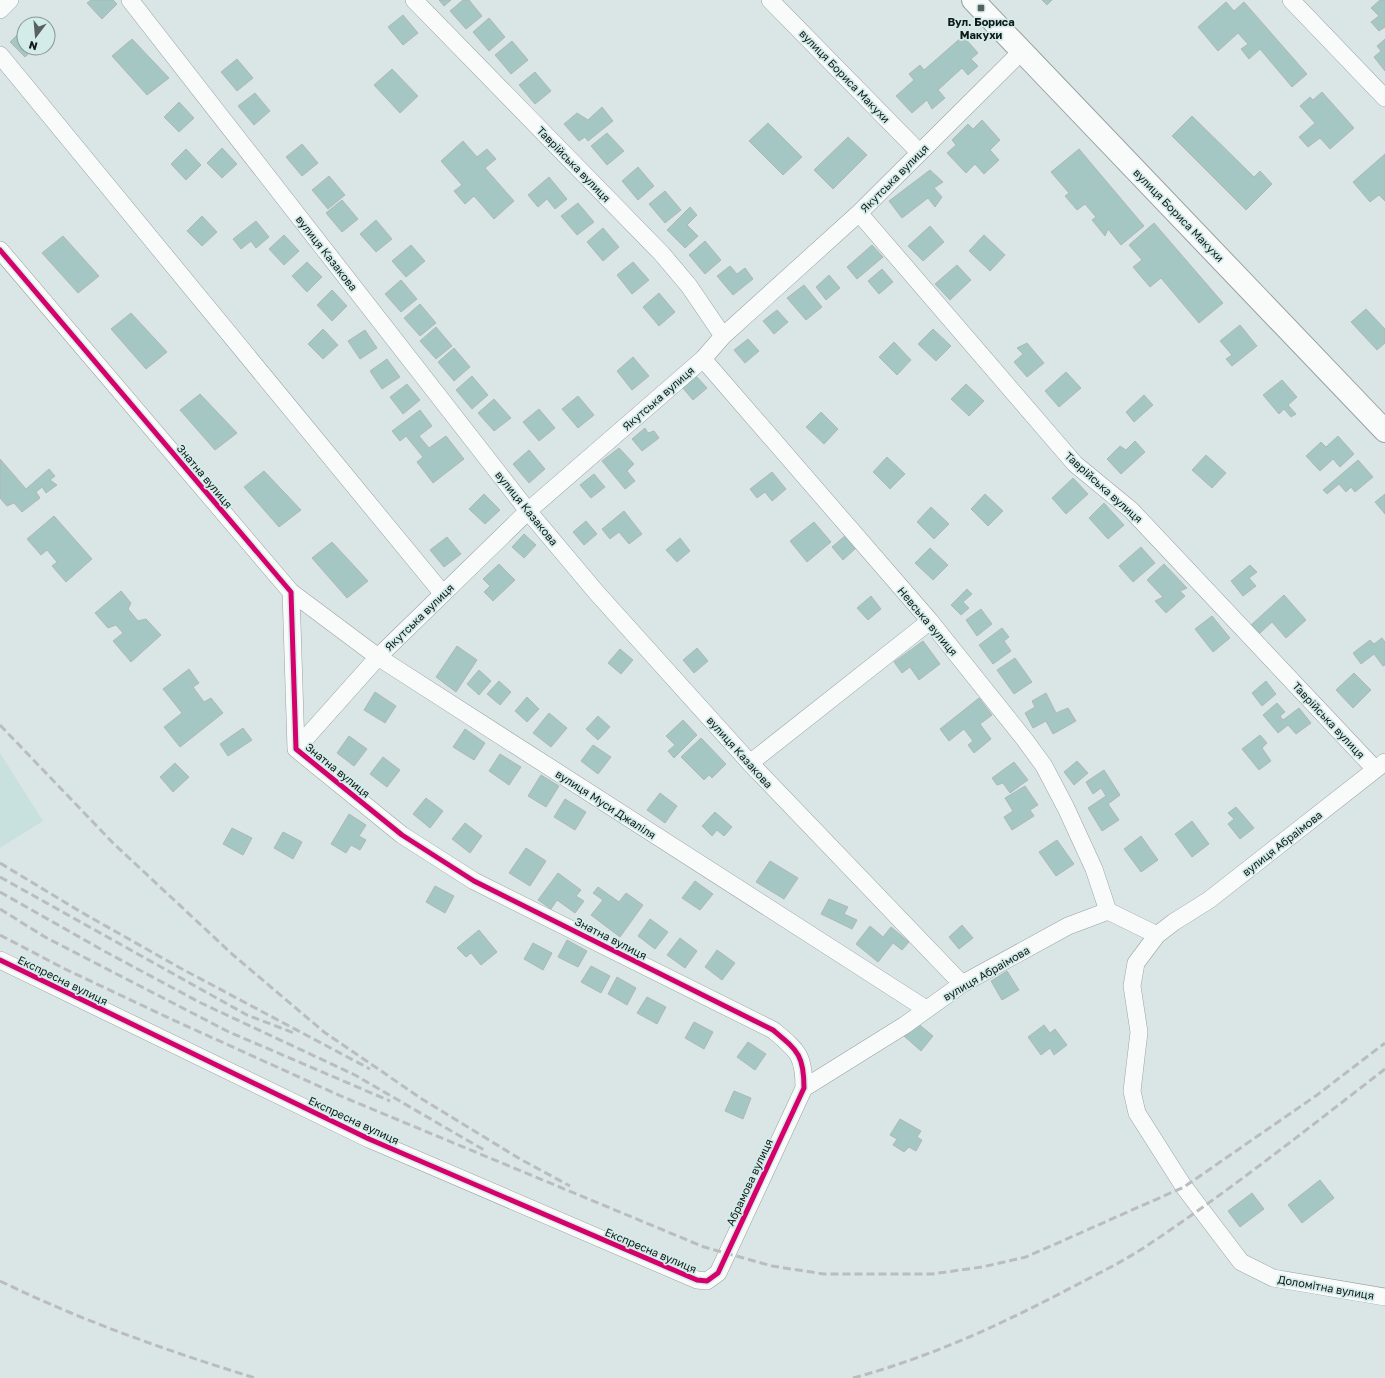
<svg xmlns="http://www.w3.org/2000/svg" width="1385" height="1378" font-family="'Golos Text',sans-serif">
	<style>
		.built { fill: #c9e1de }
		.building { fill: #a4c7c3; stroke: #aeb8b7 }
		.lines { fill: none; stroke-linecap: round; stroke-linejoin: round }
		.minor-casing { stroke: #99a2a1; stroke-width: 18 }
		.major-casing { stroke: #99a2a1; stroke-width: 24 }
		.minor { stroke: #f9fbfb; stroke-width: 17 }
		.major { stroke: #f9fbfb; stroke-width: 22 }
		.rail { stroke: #babdbd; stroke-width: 3; stroke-dasharray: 8 4; stroke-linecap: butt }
		.cycleway-casing { stroke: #d4ece9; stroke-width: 8 }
		.cycleway { stroke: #d6006c; stroke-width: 5 }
		.poi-dot { fill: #576160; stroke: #d4ece9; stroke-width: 1.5 }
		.labels { text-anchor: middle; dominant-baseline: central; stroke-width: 3.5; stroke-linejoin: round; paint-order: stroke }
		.poi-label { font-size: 11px; font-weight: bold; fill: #111a19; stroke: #d4ece9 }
		.street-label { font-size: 11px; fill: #111a19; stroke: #d4ece9 }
	</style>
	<rect width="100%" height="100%" fill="#dae6e5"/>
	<path class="built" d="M0,753l43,68 -43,27z"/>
	<path class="building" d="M91,0h22l4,4 -15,15 -15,-16z
		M439,0h12l-7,6z
		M463,0h6l13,16 -16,13 -16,-18z
		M1042,0h10l-5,5z
		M1380,0h5v27l-6,4 -8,-9 8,-6 -8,-8z
		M1226,2l8,9 10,-9 63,72 -15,13 -32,-38 -11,10 -8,-10 7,-5 -10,-11 -20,18 -20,-24z
		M403,15l15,18 -15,12 -15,-18z
		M489,18l16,19 -16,14 -16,-19z
		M24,28v20h11l-10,9 -15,-15z
		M963,36l15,17 -7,6 7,7 -10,9 -6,-7 -24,22 7,8 -13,11 -5,-9 -15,13 -16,-17 18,-16 -5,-6 11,-9 4,5z
		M132,39l37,39 -22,17 -35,-39z
		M1385,39v32l-11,-14 7,-6 -4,-5z
		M512,41l16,19 -17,14 -16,-19z
		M237,59l16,19 -16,13 -16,-19z
		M392,69l26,27 -18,17 -26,-28z
		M535,72l16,19 -16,13 -16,-19z
		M1322,92l32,36 -24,21 -10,-11 -12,9 -9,-10 16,-14 -15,-17 10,-9 3,3z
		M255,93l15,18 -16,14 -16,-19z
		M179,102l15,16 -15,14 -15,-15z
		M602,107l11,14 -25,20 -3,-4 -6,4 -15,-17 13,-11 11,7z
		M1192,116l62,61 6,-6 12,13 -26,26 -74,-74z
		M982,120l18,20 -10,10 9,10 -15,14 -9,-10 -9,9 -19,-20 9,-8 -4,-5 16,-16 5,5z
		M768,123l34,34 -19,18 -34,-34z
		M607,133l17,18 -17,14 -16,-19z
		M848,137l19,18 -34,34 -19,-19z
		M463,141l14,16 10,-8 9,10 -11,9 29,33 -20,18 -20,-23 -9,8 -11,-13 8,-6 -21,-24z
		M302,144l16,19 -16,13 -16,-19z
		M222,148l15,16 -15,14 -15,-15z
		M186,149l15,16 -15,15 -15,-16z
		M1079,149l65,77 -23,19 -13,-16 -3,7 -13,-16 4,-3 -11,-13 -8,6 -12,-14 4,-3 -18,-21z
		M1385,154v47l-6,-6 -9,7 -17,-20z
		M638,167l16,19 -16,14 -16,-19z
		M930,170l13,12 -9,6 8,9 -7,10 -7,-9 -26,20 -13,-17z
		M329,176l16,19 -17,14 -16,-19z
		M549,177l18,22 -12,10 -8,-10 -9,8 -10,-12z
		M665,191l16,19 -16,13 -16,-19z
		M342,200l16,19 -16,13 -16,-19z
		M578,203l16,19 -17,13 -16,-19z
		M690,207l7,8 -10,10 11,11 -13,12 -18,-18z
		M202,216l15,16 -15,14 -15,-15z
		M376,220l16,19 -16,13 -16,-18z
		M256,221l13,16 -13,11 -5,-7 -10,8 -8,-10z
		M1154,223l69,80 -24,20 -38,-45 -11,9 -17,-20 9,-7 -13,-15z
		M930,226l14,16 -21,19 -15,-15z
		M603,228l16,19 -16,14 -16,-19z
		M284,235l15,16 -15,14 -15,-16z
		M984,235l21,20 -15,16 -21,-20z
		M63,236l36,40 -21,17 -36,-40z
		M705,241l16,19 -16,14 -16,-19z
		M411,245l14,16 -19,16 -14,-16z
		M872,245l11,12 -26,22 -10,-12z
		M307,262l15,15 -15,15 -15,-16z
		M633,262l16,18 -17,14 -15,-19z
		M957,265l14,15 -21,20 -15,-16z
		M730,266l7,8 8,-6 8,11 -20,16 -16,-19z
		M882,269l11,13 -14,12 -11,-13z
		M829,275l11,13 -14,12 -10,-13z
		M401,280l16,19 -16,13 -16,-18z
		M804,285l18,22 -16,13 -19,-22z
		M332,290l15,16 -15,15 -15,-16z
		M659,293l16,19 -16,14 -16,-19z
		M420,304l16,19 -16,13 -16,-18z
		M1366,309l19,20v14l-8,7 -26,-28z
		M777,310l11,12 -14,12 -11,-13z
		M131,313l36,39 -21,17 -35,-40z
		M1240,325l17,21 -25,20 -6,-7 6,-4 -12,-14z
		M436,327l16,19 -16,13 -16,-18z
		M323,329l15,16 -15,14 -15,-15z
		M933,329l18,17 -15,15 -18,-17z
		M365,330l12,18 -17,11 -12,-18z
		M748,339l11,12 -14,12 -11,-13z
		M894,342l17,18 -14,15 -18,-18z
		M1027,343l17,20 -17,14 -13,-15 9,-8 -6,-6z
		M454,348l16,19 -16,14 -16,-19z
		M633,357l16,19 -17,14 -15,-19z
		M387,359l13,18 -18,12 -12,-18z
		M1066,372l15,16 -22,19 -14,-16z
		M472,376l16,19 -16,14 -16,-19z
		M696,376l11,12 -14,12 -11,-13z
		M1282,380l15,17 -9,8 8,9 -5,3 -7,-8 -5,5 -16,-19z
		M407,384l13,16 -17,14 -13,-17z
		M966,384l18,17 -15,15 -18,-17z
		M200,394l37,39 -22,17 -35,-40z
		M1144,395l9,10 -19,17 -8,-10z
		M578,396l16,19 -16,13 -16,-19z
		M494,399l17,19 -17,13 -16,-18z
		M539,409l16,19 -16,13 -16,-19z
		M420,410l12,16 -13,10 10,12 17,-12 18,23 -31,24 -16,-21 6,-5 -17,-21 -6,5 -8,-10z
		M821,412l17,17 -14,15 -18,-17z
		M645,428l3,5 6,-2 5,7 -17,13 -10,-12z
		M1338,436l16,18 -14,13 -7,-8 -13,12 -14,-15 15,-14 5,5z
		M1135,441l10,11 -24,22 -14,-15 13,-13 6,4z
		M619,448l15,16 -7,7 8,10 -10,8 -23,-28z
		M529,450l16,19 -16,14 -16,-19z
		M1206,455l20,18 -14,15 -20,-18z
		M887,457l18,17 -15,15 -17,-17z
		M0,459l26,30 23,-20 6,7 -5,4 7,5 -11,8 -4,-6 -6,5 4,6 -18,14 -8,-9 -7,3 -7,-8z
		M1358,460l15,17 -18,15 -4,-5 -5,5 -7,-8 -12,10 -4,-4z
		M264,471l37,39 -22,17 -35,-40z
		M772,472l14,17 -14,12 -7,-9 -8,6 -7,-9z
		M594,474l11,13 -14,11 -11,-13z
		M1073,478l15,16 -22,20 -14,-16z
		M484,494l16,16 -15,14 -16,-15z
		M985,494l18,17 -15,15 -17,-17z
		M1385,494v20l-10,-12z
		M1104,503l20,22 -16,14 -19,-21z
		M931,507l18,17 -15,15 -17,-17z
		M624,511l18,23 -13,10 -10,-12 -9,7 -8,-10z
		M54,516l38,43 -26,23 -14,-16 5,-4 -10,-12 -6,5 -14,-16z
		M586,521l11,13 -13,11 -11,-13z
		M814,522l17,20 -24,20 -17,-21z
		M524,534l12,11 -12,13 -12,-11z
		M846,535l10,13 -13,12 -11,-13z
		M447,537l14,17 -17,13 -14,-17z
		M680,538l10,13 -13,11 -11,-12z
		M332,542l36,39 -21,17 -35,-40z
		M1141,547l14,16 -22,19 -14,-16z
		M930,548l18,17 -15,15 -18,-17z
		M499,564l16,16 -22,21 -9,-9 6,-6 -7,-7z
		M1164,564l23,24 -7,3 5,5 -19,17 -11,-12 8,-4 -16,-17z
		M1250,565l7,7 -8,6 7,8 -13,10 -12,-15z
		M967,589l5,5 -9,8 6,6 -8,7 -10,-10z
		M121,591l10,12 -3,6 10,12 8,-2 15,16 -30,27 -18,-21 10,-8 -7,-8 -8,3 -13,-15z
		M1284,595l22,25 -20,18 -14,-16 -13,12 -8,-9z
		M871,596l10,13 -13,11 -11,-12z
		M981,609l11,15 -15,12 -11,-16z
		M1212,616l18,22 -17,14 -18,-23z
		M1002,628l7,9 -5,4 7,10 -18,13 -14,-19z
		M1382,638l3,4v23l-2,1 -9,-12 -13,10 -8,-11 17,-13 4,4z
		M923,641l17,23 -21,16 -9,-13 -8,6 -8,-11z
		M457,646l20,14 -21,32 -20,-15z
		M697,648l11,13 -14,12 -11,-13z
		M620,649l13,11 -12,14 -13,-11z
		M1015,658l17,24 -18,12 -17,-24z
		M189,669l10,14 -6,4 11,15 7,-4 12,15 -43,34 -16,-20 18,-14 -19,-24z
		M479,670l12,11 -12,14 -12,-11z
		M1354,673l17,17 -18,18 -17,-18z
		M499,681l12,11 -11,13 -13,-11z
		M1266,681l10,13 -14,12 -10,-13z
		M375,692l21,14 -11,17 -21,-13z
		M1046,693l10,20 12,-5 8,13 -23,13 -7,-13 -13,7 -8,-15 10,-6 -3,-6z
		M527,697l12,12 -12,13 -12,-11z
		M979,698l13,17 -12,9 11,15 -17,14 -6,-8 5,-4 -9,-12 -15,12 -9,-12z
		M1277,703l8,9 -5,4 3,4 16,-12 12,15 -15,11 -8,-9 -10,8 -15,-18z
		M549,713l18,15 -16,19 -18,-14z
		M598,716l12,11 -12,13 -12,-11z
		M683,720l14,15 -23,23 -6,-7 7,-6 -9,-9z
		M243,728l9,12 -24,16 -8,-12z
		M465,729l20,14 -11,17 -21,-13z
		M1260,735l7,8 -5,5 9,13 -12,9 -17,-21z
		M349,736l18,13 -13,17 -17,-13z
		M701,738l25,26 -14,14 -3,-3 -5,5 -23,-23z
		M593,745l18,12 -13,17 -17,-13z
		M500,754l21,13 -12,18 -20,-14z
		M383,757l17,13 -13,17 -17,-13z
		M1077,761l11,12 -14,12 -10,-13z
		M1014,762l14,18 -18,13 -7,-10 -6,2 -5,-7z
		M175,763l14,14 -16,15 -13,-15z
		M1104,770l16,25 -12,9 11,16 -17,11 -14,-23 18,-12 -5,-8 -8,6 -7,-12z
		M541,775l18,11 -13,21 -18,-11z
		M1025,786l13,19 -8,5 4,6 -22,14 -8,-13 9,-6 -8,-13z
		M660,793l17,13 -12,17 -18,-13z
		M426,798l17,13 -13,17 -17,-14z
		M565,799l21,13 -11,18 -21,-13z
		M1236,807l18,21 -14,11 -12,-15 6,-5 -6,-6z
		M715,812l17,15 -8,9 -7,-6 -5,6 -10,-10z
		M349,814l17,11 -7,11 7,4 -6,10 -9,-5 -5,8 -15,-9z
		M1192,821l17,23 -17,13 -17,-23z
		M465,823l17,13 -12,17 -18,-14z
		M232,828l20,10 -9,17 -20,-11z
		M283,832l19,10 -9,17 -19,-11z
		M1141,836l17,24 -17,12 -17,-23z
		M1057,840l17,24 -18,12 -17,-24z
		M526,848l20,13 -16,25 -21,-13z
		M770,861l28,17 -14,21 -28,-17z
		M558,873l23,17 -5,6 8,5 -9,12 -18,-13 -6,9 -13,-9z
		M695,881l18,13 -13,16 -18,-12z
		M435,886l19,10 -9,17 -19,-11z
		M598,887l21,15 7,-9 17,12 -23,32 -29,-22 12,-15 -10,-7z
		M829,899l19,8 -4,7 13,6 -5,9 -31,-15z
		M650,919l18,13 -13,17 -17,-13z
		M962,925l11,13 -14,11 -10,-12z
		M870,926l13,11 8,-10 18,15 -7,8 -9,-7 -15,19 -22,-18z
		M479,930l18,22 -16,13 -10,-12 -5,4 -9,-9z
		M680,938l17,13 -12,17 -18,-13z
		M567,940l20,11 -9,16 -20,-10z
		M533,943l19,10 -9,17 -19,-11z
		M717,950l18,13 -13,17 -17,-13z
		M591,966l19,10 -9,17 -20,-11z
		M1007,971l12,19 -17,10 -11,-19z
		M617,977l19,11 -9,17 -19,-11z
		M647,997l19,10 -9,17 -20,-11z
		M694,1022l19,10 -9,17 -19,-11z
		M916,1022l17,14 -12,15 -17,-15z
		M1044,1025l6,8 5,-4 12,16 -13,10 -4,-7 -9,7 -13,-18z
		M748,1042l18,12 -11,16 -18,-13z
		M734,1091l17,7 -8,21 -18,-8z
		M900,1119l21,12 -4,6 5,3 -6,11 -7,-4 -5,5 -11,-7 4,-6 -7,-4z
		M1320,1180l14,18 -32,25 -14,-18z
		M1252,1193l12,16 -24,18 -12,-16z"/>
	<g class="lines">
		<g class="minor-casing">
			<path id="minor" d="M130,0l398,511 68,81 154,171 212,221
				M414,0l248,254 27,32 34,50
				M770,0l149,152
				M1291,0l94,98
				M0,10l10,-10
				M0,55l443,539
				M859,213l216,251 56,46 244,259
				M0,250l291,342 5,157 106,86 72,46 299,149c25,21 31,25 31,58l-86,185 -11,8 -10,-1 -328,-141 -369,-179
				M703,359l227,262 95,119 19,26 22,42 28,61 14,42
				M291,592l87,65 548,352
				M296,749l82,-92 150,-146 175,-152 20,-23 136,-123 163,-162
				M1385,762l-176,138 -35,22 -17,13 -21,28 -4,23 7,46 -7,59 5,22 47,74 57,75 32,16 112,19
				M750,763l180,-142
				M804,1088l101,-63 57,-41 106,-58 40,-15 49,24"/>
		</g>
		<g class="major-casing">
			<path id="major" d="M973,0l412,431"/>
		</g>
		<use href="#minor" class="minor"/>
		<use href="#major" class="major"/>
		<path class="rail" d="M0,725l113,118 119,111 92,78 98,67 98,60 50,27
			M0,863l81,49 101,57 188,100
			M0,877l247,138 47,18
			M0,892l104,59 97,52 154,72 129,75
			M0,909l45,28 184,95 161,69
			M0,935l65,34 106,50 172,78 361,150 68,19 52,8h108l50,-7 44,-10 158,-70 133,-92 68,-52
			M0,1281c82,40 168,70 255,97
			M853,1378c77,-21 140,-50 210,-86 28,-15 56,-28 82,-45 83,-55 161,-117 240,-178"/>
		<g class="cycleway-casing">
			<path id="cycleway" d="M0,250l291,342 5,157 106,86 72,46 299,149c25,21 31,25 31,58l-86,185 -11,8 -10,-1 -328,-141 -369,-179"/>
		</g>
		<use href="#cycleway" class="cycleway"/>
	</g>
	<rect class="poi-dot" x="977" y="4" width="8" height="8" rx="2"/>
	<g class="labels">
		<g class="poi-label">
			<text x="981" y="21">Вул. Бориса<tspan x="981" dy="13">Макухи</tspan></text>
		</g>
		<g class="street-label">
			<text transform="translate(845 76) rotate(46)">вулиця Бориса Макухи</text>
			<text transform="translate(574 164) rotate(46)">Таврійська вулиця</text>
			<text transform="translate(894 178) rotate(-45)">Якутська вулиця</text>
			<text transform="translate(1179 215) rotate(46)">вулиця Бориса Макухи</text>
			<text transform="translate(327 253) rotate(52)">вулиця Казакова</text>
			<text transform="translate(658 398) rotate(-41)">Якутська вулиця</text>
			<text transform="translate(205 476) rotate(50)">Знатна вулиця</text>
			<text transform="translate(1104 487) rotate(42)">Таврійська вулиця</text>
			<text transform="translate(527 508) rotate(51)">вулиця Казакова</text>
			<text transform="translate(419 617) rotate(-44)">Якутська вулиця</text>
			<text transform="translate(928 621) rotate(50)">Невська вулиця</text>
			<text transform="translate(1329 720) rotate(47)">Таврійська вулиця</text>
			<text transform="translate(740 752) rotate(48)">вулиця Казакова</text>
			<text transform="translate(338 770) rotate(39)">Знатна вулиця</text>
			<text transform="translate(606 804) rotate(33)">вулиця Муси Джаліля</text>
			<text transform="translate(1282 843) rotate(-38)">вулиця Абраімова</text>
			<text transform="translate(611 938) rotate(27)">Знатна вулиця</text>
			<text transform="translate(986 973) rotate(-30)">вулиця Абраімова</text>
			<text transform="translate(63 980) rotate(26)">Експресна вулиця</text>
			<text transform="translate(354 1120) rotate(25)">Експресна вулиця</text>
			<text transform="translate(749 1182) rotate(-65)">Абрамова вулиця</text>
			<text transform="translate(651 1250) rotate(23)">Експресна вулиця</text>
			<text transform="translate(1326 1287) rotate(10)">Доломітна вулиця</text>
		</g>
	</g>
	<g transform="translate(36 36) rotate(196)"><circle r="19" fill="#d4ece9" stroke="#869896"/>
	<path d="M0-3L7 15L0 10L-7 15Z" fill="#576160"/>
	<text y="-6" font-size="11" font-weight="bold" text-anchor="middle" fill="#111a19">N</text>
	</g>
</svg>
